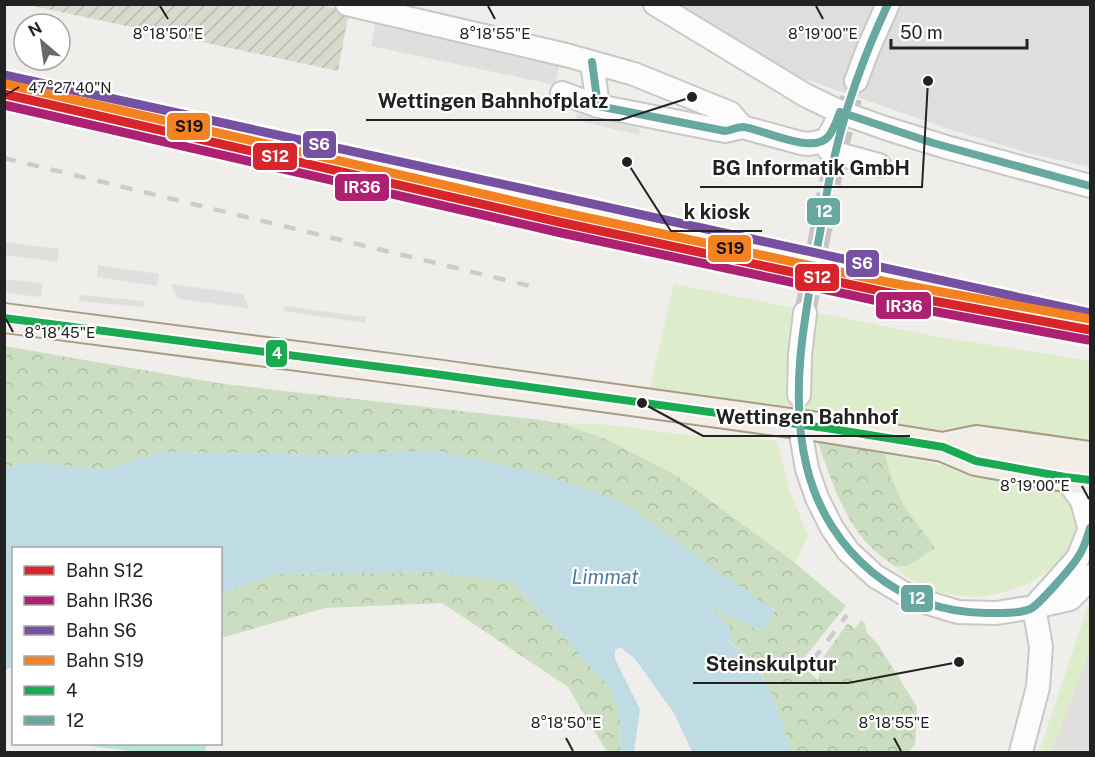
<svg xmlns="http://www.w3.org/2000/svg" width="1095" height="757" font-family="'Public Sans',sans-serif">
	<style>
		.residential { fill: #dfdedc }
		.construction { fill: url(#construction-furrows) }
		.grass { fill: #ddeccb }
		.forest { fill: url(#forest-crowns) }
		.pitch { fill: #b7e6d2 }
		.parking { fill: #e0dfde }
		.water { fill: #bfdbe3 }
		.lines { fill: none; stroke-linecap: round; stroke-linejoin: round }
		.minor-tunnel { stroke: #c7c5c3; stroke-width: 22; stroke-dasharray: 22 11; stroke-linecap: butt }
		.minor-casing { stroke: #c9c8c7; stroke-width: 26 }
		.major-casing { stroke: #a79c86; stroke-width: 32 }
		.minor { stroke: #fdfcfc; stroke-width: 22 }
		.major { stroke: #f3ede7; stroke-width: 28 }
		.rail { stroke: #ccc; stroke-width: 4.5; stroke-dasharray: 12 12; stroke-linecap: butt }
		.bus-1-casing { stroke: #fff; stroke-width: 12 }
		.bus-2-casing { stroke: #fff; stroke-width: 12 }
		.bus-1 { stroke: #1aaa50; stroke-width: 8 }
		.bus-2 { stroke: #67a9a0; stroke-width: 8 }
		.rail-1-casing { stroke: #fff; stroke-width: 14 }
		.rail-2-casing { stroke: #fff; stroke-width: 14 }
		.rail-3-casing { stroke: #fff; stroke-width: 14 }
		.rail-4-casing { stroke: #fff; stroke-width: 14 }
		.rail-1 { stroke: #d8242b; stroke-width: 9 }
		.rail-2 { stroke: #ae2071; stroke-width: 9 }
		.rail-3 { stroke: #7751a1; stroke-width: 9 }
		.rail-4 { stroke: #f58220; stroke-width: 9 }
		.ticks { fill: none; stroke: #222; stroke-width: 2 }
		.labels { text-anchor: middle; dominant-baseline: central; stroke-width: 4.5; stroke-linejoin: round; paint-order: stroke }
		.water-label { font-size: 20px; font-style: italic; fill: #4a7aab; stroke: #fff }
		.ticks-label { font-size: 15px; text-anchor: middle; fill: #222; stroke: #fff; stroke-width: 4.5; stroke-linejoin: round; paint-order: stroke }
		.leader { fill: none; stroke: #222; stroke-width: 2 }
		.callout-dot { fill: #222; stroke: #fff; stroke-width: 2 }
		.callout-label { font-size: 20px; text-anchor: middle; font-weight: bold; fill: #222; stroke: #fff; stroke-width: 4.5; stroke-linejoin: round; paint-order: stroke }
		.line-badge { stroke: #fff; stroke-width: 2 }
		.badge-label { font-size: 16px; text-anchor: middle; font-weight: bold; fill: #fff }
		.pale-badge-label { font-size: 16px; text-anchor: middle; font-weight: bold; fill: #111 }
	</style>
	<defs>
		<pattern id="construction-furrows" width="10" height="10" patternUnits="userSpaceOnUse" patternTransform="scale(1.5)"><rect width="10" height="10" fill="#d9d9cd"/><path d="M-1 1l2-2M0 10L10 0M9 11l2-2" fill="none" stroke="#babab0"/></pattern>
		<pattern id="forest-crowns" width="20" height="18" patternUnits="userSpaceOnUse" patternTransform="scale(1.5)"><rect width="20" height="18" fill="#cbdec1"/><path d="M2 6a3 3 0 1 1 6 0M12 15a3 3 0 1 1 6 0" fill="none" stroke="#aebea6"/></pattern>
	</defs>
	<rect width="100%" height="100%" fill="#f0eeeb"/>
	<path class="residential" d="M676,5h414v162l-58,-13 -83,-25 -127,-44 -9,-4 -13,-1z"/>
	<path class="construction" d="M314,4l35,7 -11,60 -310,-66z"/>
	<path class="grass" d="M674,284l254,51 162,26v89c-146,-21 -294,-38 -441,-58z
		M559,423l54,2 79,11 27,-2 58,7 12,48 19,47 -13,27 -118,-87 -73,-38z
		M885,454l162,30 19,8 14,27 -3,16 -10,18 -15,15 -22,15 -26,9 -20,5 -22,-1 -25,-4 -17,-7 -14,-8 -12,-11h14l27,-18 -31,-42 -14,-31z
		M1090,600v152h-51z"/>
	<path class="forest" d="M4,346l220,38 318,36 17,3 45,15 73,38 118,87 51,43 -46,57 18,18 6,-25 24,-33 7,6 6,-9 4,3 2,10 10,10 40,64 -2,38 -7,7h-116l-22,-62 -17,-27 -24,-23 -1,-8 2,-5 -17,-16 2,-3 18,10 30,13 12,-21 -342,-160 -98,5 -173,-3 -60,18 -68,-8 -29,6z
		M817,440l68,14 5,21 14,31 31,42 -27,18h-14c-8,-7 -18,-13 -25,-21 -27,-28 -39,-69 -52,-105z
		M434,572l79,10 95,103c13,20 14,44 12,67h-13l-39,-65 -126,-84 -117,5 -104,30 -1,-44 56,-20z"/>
	<path class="pitch" d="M92,744h114l-1,8h-67l-47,-6z"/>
	<path class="parking" d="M376,19l185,39 -6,27 -184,-39z
		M577,114l63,15 -1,6 -63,-15z
		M5,242l54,7 -2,13 -52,-7z
		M98,265l61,9 -2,12 -60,-9z
		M5,279l37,4 -1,14 -36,-4z
		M171,284l72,10 6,15 -72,-11z
		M80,295l64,6 -1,6 -64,-6z
		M285,306l81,11 -1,6 -81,-12z
		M1090,650v102h-38z"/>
	<path class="water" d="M433,450l102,22 87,30 153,109 -11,20 -31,-13 -17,-9 -3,2 17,16 -1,5 4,4 -4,5 24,22 17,27 22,62h-100l-18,-39 -39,-54 -15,-12 -5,3v9l25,50 -6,43h-14c2,-23 1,-47 -12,-67l-95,-103 -79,-10 -158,2 -55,20 -1,-46h-206l-1,119 -8,3v-202l29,-6 68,8 60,-18 173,3z"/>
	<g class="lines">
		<path class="minor-tunnel" d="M805,313l30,-157 21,-75"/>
		<g class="minor-casing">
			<path id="minor" d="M347,4l219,51 68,19 96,39 12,14
				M655,4l150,91 35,17 45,16 61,19 144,39
				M592,62l6,44 127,25 17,-4 59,16 8,1 14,-3 5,-4 6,-10 6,-15
				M856,81l12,-32 20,-45
				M562,93l36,13
				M823,141l6,9 6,3 44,12
				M799,395l1,-40 5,-42
				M802,440l5,29 10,29 15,30 16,23 27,25 30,18 23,9 30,9 38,1 38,-6 36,-8 9,-9 11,-14
				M1065,477l17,24 8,29
				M1034,607l44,-49 12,-30
				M1021,752l17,-65 3,-40 -7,-40"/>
		</g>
		<g class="major-casing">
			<path id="major" d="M4,318l431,56 391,54 117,19 33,14 89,16 25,3
				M943,447l34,-7 113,16"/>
		</g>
		<use href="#minor" class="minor"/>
		<use href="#major" class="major"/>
		<path class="rail" d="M4,158l526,128
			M813,660l34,-45"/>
		<g class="bus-1-casing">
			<path id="bus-1" d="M4,318l431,56 391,54 117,19 33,14 89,16 25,3"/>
		</g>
		<g class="bus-2-casing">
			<path id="bus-2" d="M888,4c-24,51 -43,104 -55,159 -7,28 -10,57 -16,85 -13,71 -28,148 -10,220 21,84 93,146 181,145 12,0 34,1 44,-5 9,-6 40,-41 46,-51 6,-8 9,-19 12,-29
				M592,62l6,44 127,25c6,-1 13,-4 18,-4 20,2 69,28 85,10 6,-7 9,-17 12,-25
				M840,112l93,31 157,43"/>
		</g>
		<use href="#bus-1" class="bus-1"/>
		<use href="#bus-2" class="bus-2"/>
		<g class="rail-1-casing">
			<path id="rail-1" d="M4,94l555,128 326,70 205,38"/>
		</g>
		<g class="rail-2-casing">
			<path id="rail-2" d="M4,105l553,127 326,70 205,38"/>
		</g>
		<g class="rail-3-casing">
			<path id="rail-3" d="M4,75l1086,238"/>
		</g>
		<g class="rail-4-casing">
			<path id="rail-4" d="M6,84l555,128 326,70 203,37"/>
		</g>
		<use href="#rail-1" class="rail-1"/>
		<use href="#rail-2" class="rail-2"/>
		<use href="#rail-3" class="rail-3"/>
		<use href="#rail-4" class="rail-4"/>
	</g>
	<path class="ticks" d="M160,6l8,13M488,6l7,13M816,6l7,13M6,95l13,-8M6,319l7,13M1082,486l7,13M566,738l7,13M894,738l7,13"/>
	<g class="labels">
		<g class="water-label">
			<text x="605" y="577">Limmat</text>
		</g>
	</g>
	<g class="ticks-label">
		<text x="168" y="39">8°18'50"E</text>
		<text x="495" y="39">8°18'55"E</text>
		<text x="823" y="39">8°19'00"E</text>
		<text x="70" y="93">47°27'40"N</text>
		<text x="60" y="338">8°18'45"E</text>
		<text x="1035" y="491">8°19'00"E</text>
		<text x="566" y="728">8°18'50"E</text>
		<text x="894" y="728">8°18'55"E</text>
	</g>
	<path class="leader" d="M692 97L620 120H366M928 81L922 187H700M627 162L671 231H762M642 403L703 436H910M959 662L848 683H693"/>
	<g class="callout-dot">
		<circle cx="692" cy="97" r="6"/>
		<circle cx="928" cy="81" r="6"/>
		<circle cx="627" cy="162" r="6"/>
		<circle cx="642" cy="403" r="6"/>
		<circle cx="959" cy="662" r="6"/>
	</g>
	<g class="callout-label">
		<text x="493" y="108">Wettingen Bahnhofplatz</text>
		<text x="811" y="175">BG Informatik GmbH</text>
		<text x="717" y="219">k kiosk</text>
		<text x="807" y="424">Wettingen Bahnhof</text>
		<text x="771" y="671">Steinskulptur</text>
	</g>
	<g class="line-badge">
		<rect x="166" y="112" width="45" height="29" rx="6" fill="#f58220"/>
		<rect x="302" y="130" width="35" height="29" rx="6" fill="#7751a1"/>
		<rect x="252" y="142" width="46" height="29" rx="6" fill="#d8242b"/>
		<rect x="334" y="173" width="56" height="29" rx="6" fill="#ae2071"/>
		<rect x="806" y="197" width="35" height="29" rx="6" fill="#67a9a0"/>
		<rect x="707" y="234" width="45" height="29" rx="6" fill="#f58220"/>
		<rect x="845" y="249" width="35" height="29" rx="6" fill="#7751a1"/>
		<rect x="794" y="263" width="46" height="29" rx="6" fill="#d8242b"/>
		<rect x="875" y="291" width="57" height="29" rx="6" fill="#ae2071"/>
		<rect x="265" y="339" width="23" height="29" rx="6" fill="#1aaa50"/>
		<rect x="900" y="584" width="34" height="29" rx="6" fill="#67a9a0"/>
	</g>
	<g class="badge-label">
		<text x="319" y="150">S6</text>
		<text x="275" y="162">S12</text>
		<text x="362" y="193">IR36</text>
		<text x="824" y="217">12</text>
		<text x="862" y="269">S6</text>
		<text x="817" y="283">S12</text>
		<text x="904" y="312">IR36</text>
		<text x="277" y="359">4</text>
		<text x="917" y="604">12</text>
	</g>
	<g class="pale-badge-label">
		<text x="189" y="132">S19</text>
		<text x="730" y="254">S19</text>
	</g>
	<rect width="1095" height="757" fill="none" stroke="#222222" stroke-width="12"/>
	<rect x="12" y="547" width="210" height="198" fill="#ffffff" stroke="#a7a7a7" stroke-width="1.5"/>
	<rect x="24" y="566" width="30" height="9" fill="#d8242b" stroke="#a7a7a7" stroke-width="1.5"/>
	<text x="66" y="577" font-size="18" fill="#222222">Bahn S12</text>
	<rect x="24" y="596" width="30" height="9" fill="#ae2071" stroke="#a7a7a7" stroke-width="1.5"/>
	<text x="66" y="607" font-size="18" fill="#222222">Bahn IR36</text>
	<rect x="24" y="626" width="30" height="9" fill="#7751a1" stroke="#a7a7a7" stroke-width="1.5"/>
	<text x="66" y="637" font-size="18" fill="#222222">Bahn S6</text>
	<rect x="24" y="656" width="30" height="9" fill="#f58220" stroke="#a7a7a7" stroke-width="1.5"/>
	<text x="66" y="667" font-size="18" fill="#222222">Bahn S19</text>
	<rect x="24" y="686" width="30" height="9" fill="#1aaa50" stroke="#a7a7a7" stroke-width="1.5"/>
	<text x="66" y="697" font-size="18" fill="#222222">4</text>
	<rect x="24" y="716" width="30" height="9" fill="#67a9a0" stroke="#a7a7a7" stroke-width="1.5"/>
	<text x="66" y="727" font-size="18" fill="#222222">12</text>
	<g transform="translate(42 42) rotate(331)"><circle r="28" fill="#ffffff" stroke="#a7a7a7" stroke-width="1.5"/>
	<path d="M0-4.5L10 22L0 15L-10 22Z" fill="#6a6968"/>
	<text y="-9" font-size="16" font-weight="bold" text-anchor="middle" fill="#222222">N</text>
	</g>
	<path d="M891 39v9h136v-9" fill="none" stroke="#222222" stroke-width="3"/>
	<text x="900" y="39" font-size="18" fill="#222222" stroke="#ffffff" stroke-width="4.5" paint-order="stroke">50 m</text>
</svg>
